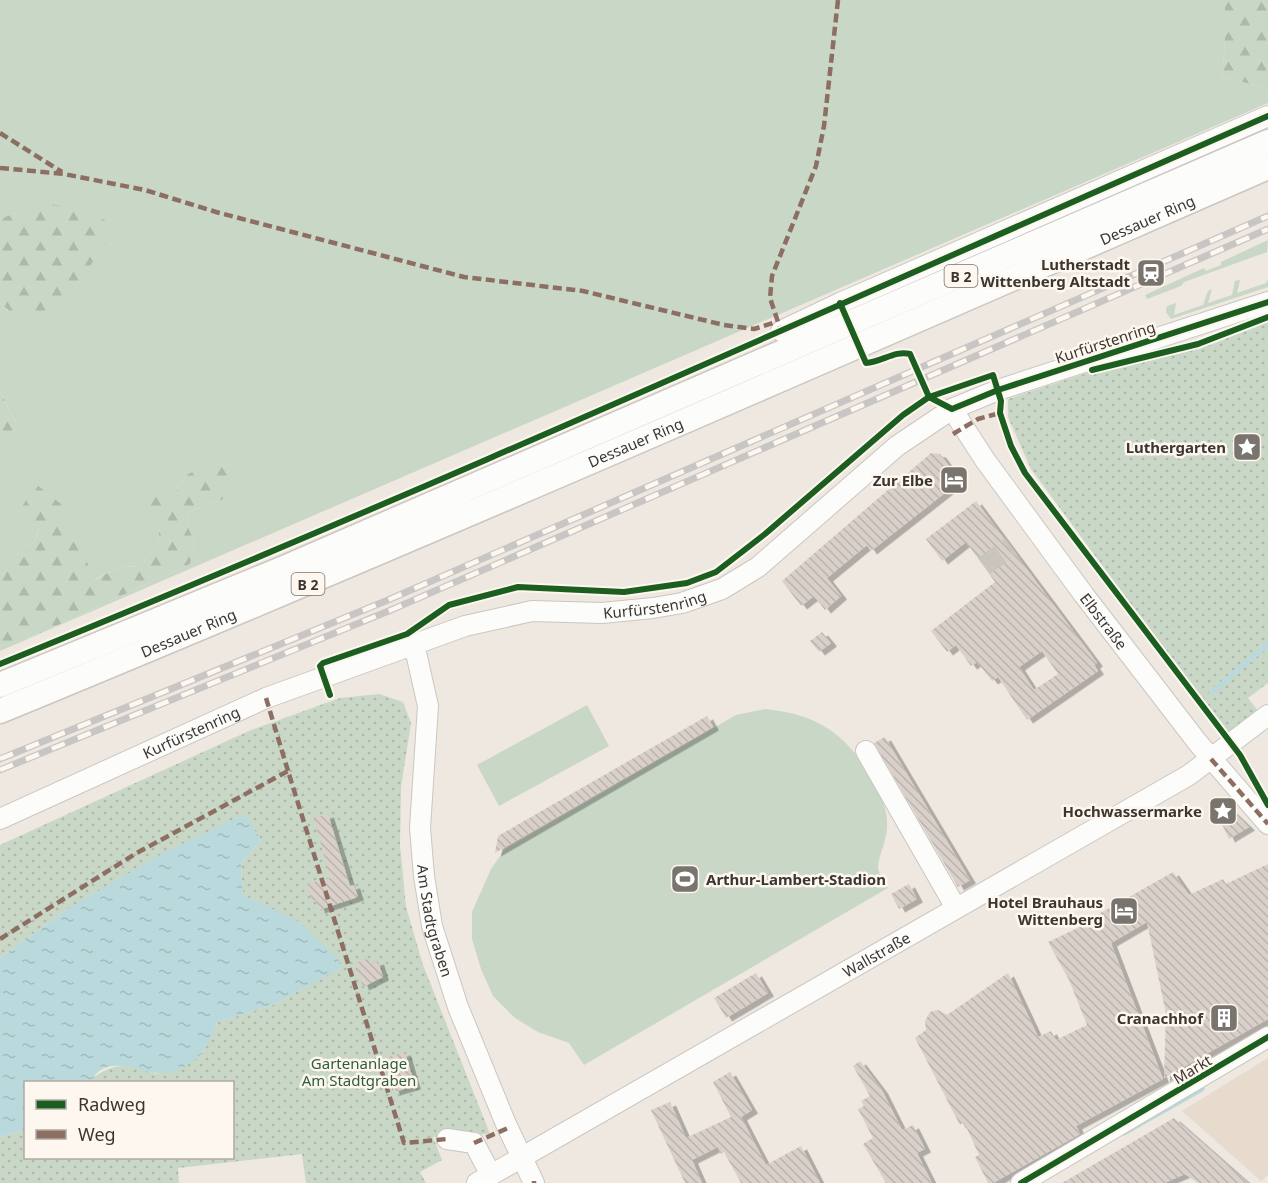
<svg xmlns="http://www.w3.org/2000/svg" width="1268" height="1183" font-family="'Noto Sans',sans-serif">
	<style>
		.built { fill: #e6dbcd }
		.grass { fill: #c9d7c6 }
		.forest { fill: url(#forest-firs) }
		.park { fill: url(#park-dots) }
		.water { fill: url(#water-ripples) }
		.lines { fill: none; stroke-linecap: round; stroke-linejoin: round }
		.stream { stroke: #bad9dc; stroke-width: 5 }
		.building { fill: url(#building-back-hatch); fill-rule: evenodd; filter: url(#shadow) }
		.minor-tunnel { stroke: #cac4be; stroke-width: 20; stroke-dasharray: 20 10; stroke-linecap: butt }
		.minor-casing { stroke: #cbc6c0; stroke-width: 22 }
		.major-casing { stroke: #cbc6c0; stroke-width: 27 }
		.minor { stroke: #fcfcfa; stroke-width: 20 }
		.major { stroke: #fcfcfa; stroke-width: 24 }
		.rail-casing { stroke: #c8c6c4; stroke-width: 7 }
		.rail { stroke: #fef7ef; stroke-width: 4.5; stroke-dasharray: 14; stroke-linecap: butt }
		.quiet { stroke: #8d6e63; stroke-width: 4.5; stroke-dasharray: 9 4.5; stroke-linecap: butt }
		.cycleway-casing { stroke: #fef7ef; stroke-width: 10 }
		.cycleway { stroke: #1b5e20; stroke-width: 6 }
		.labels { text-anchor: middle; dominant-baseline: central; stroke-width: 5; stroke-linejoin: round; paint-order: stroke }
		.shield { fill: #fef7ef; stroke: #76706a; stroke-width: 1.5 }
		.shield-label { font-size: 14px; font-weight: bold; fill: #3b3631 }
		.street-label { font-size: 15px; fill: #3b3631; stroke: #fef7ef }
		.poi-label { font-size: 15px; font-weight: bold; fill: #3b3631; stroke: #fef7ef; text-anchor: end }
		.park-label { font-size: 15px; fill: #2d5e39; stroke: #fef7ef }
	</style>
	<defs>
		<pattern id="forest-firs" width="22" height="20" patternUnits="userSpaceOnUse" patternTransform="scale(1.5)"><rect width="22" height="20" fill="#c9d7c6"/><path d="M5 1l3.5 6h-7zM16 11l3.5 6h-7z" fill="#aeb9ab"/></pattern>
		<pattern id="park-dots" width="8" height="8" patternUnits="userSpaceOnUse" patternTransform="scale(1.5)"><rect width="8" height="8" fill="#c9d7c6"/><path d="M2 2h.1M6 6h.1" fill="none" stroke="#aeb9ab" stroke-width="1.8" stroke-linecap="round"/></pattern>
		<pattern id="water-ripples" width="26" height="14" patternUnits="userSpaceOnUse" patternTransform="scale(1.5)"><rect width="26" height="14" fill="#bad9dc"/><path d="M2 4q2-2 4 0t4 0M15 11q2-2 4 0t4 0" fill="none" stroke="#a1bbbd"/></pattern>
		<pattern id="building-back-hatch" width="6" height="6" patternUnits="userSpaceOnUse" patternTransform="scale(1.5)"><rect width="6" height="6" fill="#d9d0ca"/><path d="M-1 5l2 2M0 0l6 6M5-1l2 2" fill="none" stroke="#bbb3ae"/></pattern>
		<filter id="shadow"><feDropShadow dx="6" dy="3.5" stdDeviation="0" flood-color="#0004"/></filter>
	</defs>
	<rect width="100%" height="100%" fill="#eee8e1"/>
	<path class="built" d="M1268,1058v117l-7,6 -79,-70z"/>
	<path class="grass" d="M0,0h1225v42l-3,34 46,13v14l-1268,548v-4l43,-15 147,-68 5,-21 -8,-18 2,-13 35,-13 -36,-25 -13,18 -15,33 -2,18 -17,24 -21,-1 -26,14c-17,-42 -19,-48 -64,-60l9,9 -5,13 -11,5 -20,27 -3,-2v-121l17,-26 -17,-34v-88l8,8 34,-108 -42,16z
		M1268,240l-1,12 -83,30 -3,4 -34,13 -2,-4 59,-27 2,3 15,-6v-3z
		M1268,279v8l-97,32 -5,-7 1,-6 9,-3 -2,12 29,-10 5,-14 4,-2 -4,14 24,-8 3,-14 5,-1 -3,13 29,-10z
		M587,705l22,41 -110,60 -22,-41z
		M765,709c52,5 82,25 107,70 8,16 16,29 15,48 0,13 -9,30 -9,40 0,6 8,16 10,21l-304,177 -15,-22 -31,-11 -23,-14 -22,-22 -12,-27 -9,-30v-27l19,-43 14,-20 231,-134z"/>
	<path class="forest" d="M1225,0h43v89l-46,-13 3,-34z
		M41,203l44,6 32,18 -66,95c-19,-2 -38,-5 -51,-19v-84z
		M0,391l17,34 -17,26z
		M219,462l11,18 -6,19 -35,13 -2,13 8,18 -5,21 -147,68 -43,15v-75l3,2 20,-27 11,-5 5,-12 -9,-10 -7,-15 14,-20 24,19v24l18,16 16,36 25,-14 21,1 17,-24 2,-18 -20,-17 5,-18 30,2 13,-18z"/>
	<path class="park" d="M1268,320v363l-20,15 10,13 -32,22 -195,-264 -23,-52v-18l100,-33 85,-18 44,-14z
		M379,694l24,8 8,21 -10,64 -1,58 6,62 17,58 67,169 -57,3 9,23 -22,12 6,11h-120l-4,-29 -124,14 1,15h-179v-46l25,-8 1,29h206v-76h-141v-3c26,-18 36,-15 65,-5l47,-22 15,-30 55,-17 68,-38 -76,-60 -22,-12 -2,-31 20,-24 -195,70 -66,48v-113l251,-115 89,-32z"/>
	<path class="water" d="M245,814l16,26 -20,24 2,31 55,26 40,38 3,9 -68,37 -55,17c-5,9 -8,21 -15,29 -10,14 -32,25 -49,22 -21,-4 -51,-18 -63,9h-65l-1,47 -25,8v-179l66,-48 97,-57z"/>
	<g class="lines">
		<path class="stream" d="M1211,693l57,-49
			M1124,1133l78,-44"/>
	</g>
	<path class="building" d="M931,453l9,1 20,27 -89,70 -4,-6 -40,33 14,18 -16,14 -11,-14 -13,10 -19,-25z
		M976,501l121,162 -3,2 4,6 -71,49 -29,-43 -6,4 -15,-19 -6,4 -15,-21 -9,7 -16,-21 64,-49 -29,-40 -24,19 -16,-22zM1042,651l16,23 -24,16 -15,-23z
		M822,632l9,11 -12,9 -9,-11z
		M707,716l6,11 -218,126 3,-17z
		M885,737l85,143 -12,7 -84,-144z
		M1231,810l18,17 -20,12 -10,-21z
		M328,814l22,72 4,-1 4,12 -39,13 -3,-10 -4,1 -5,-17 23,-6 -16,-60z
		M1268,864v155l-104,59 2,-64 -19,-92 -36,21 52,136 -87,47 4,8 -87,49h-5l-13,-26 4,-2 -15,-33 -4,3 -45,-87 11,-8 -1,-9 5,-9 8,-2 9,5 61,-42 30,64 13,-6 5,9 31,-15 -18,-45 -21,-38 36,-17 -1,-2 90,-51 16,23 34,-16 3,5z
		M909,884l8,15 -18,10 -8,-15z
		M367,959l5,4 6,-2 5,16 -20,10 -8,-24z
		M756,973l12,20 -42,25 -12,-20z
		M405,1052l10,34 -21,6 -9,-34z
		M860,1061l22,29 20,40 11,-5 12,24 -8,4 15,30h-46l-23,-39 10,-6 -15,-29 6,-3 -3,-5 9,-5 -17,-30z
		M730,1072l22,38 -11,7 25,48 35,-19 19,37h-79l-17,-31 -3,2 -3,-7 -26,13 10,23h-17l-34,-73 19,-8 16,36 45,-21 -18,-35z
		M1174,1118l74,65h-50l-13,-9 -21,9h-102z"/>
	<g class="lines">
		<path class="minor-tunnel" d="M984,566l27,-20"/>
		<g class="minor-casing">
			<g id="minor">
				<path d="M781,331l59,-28 428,-187"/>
				<path id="s1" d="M952,409l33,51 99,135 114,148 70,81"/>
				<path id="s2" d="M414,644l14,62 -8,122 4,48 8,50 26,81 48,117 28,59"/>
				<path d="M866,751l90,157"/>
				<path id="s3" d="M0,819l266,-121 199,-72 67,-15 70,2 51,-5 29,-5 40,-14 36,-22 139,-121 55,-37 46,-19 270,-88"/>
				<path d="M447,1139l27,4 17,32"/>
				<path id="s4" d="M477,1183l712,-408 79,-60"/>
				<path d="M1021,1183l247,-146"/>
			</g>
		</g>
		<g class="major-casing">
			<g id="major">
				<path d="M0,685l284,-117 984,-426"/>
				<path id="s5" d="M0,711c425,-175 846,-360 1268,-544"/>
			</g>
		</g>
		<use href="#minor" class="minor"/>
		<use href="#major" class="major"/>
		<g class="rail-casing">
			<path id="rail" d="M0,759l388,-159 880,-384
				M0,770l391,-160 877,-381"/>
		</g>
		<use href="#rail" class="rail"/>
		<path class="quiet" d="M0,133l62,39
			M0,168l64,6 81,16 71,22 248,65 119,14 141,34 30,4 22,-7
			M778,333l3,-2 -11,-33 2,-22 44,-110 8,-40 14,-126
			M953,434l25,-15 22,-6
			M266,698l22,73
			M1211,759l57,65
			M0,939l135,-85 153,-83 116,372 43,-4
			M474,1143l34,-15
			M534,1181v2"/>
		<g class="cycleway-casing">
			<path id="cycleway" d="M840,303l26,60c16,-1 29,-13 44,-9l19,43
				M1092,370l106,-26 70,-27
				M929,397l23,12 46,-19 270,-88
				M0,664c427,-173 846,-363 1268,-548
				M330,695l-10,-29 3,-3 84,-29 42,-29 69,-18 106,5 63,-9 29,-11 49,-38 138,-119 26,-18 64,-22 8,26 -1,12 11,33 14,27 215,282 28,50
				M1021,1183l247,-146"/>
		</g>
		<use href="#cycleway" class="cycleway"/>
	</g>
	<defs>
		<g id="station-square" transform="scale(1.5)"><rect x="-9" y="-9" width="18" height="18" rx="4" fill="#7a746f" stroke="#fef7ef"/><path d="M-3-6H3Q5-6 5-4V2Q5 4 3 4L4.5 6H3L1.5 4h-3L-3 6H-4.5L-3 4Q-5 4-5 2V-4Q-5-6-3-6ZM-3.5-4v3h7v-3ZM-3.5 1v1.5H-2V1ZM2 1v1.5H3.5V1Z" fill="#fff"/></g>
		<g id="sight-square" transform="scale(1.5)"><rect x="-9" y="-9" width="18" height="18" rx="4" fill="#7a746f" stroke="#fef7ef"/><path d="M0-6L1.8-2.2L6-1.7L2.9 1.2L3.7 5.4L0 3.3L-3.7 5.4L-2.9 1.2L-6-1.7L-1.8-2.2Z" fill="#fff"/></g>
		<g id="hotel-square" transform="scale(1.5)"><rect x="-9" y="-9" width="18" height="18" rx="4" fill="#7a746f" stroke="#fef7ef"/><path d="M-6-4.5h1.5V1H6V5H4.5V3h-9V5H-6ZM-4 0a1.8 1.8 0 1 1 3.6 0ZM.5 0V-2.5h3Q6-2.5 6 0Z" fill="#fff"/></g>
		<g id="stadium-square" transform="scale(1.5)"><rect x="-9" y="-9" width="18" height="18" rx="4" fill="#7a746f" stroke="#fef7ef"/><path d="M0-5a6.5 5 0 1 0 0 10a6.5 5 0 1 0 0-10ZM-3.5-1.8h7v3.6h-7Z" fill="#fff"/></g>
		<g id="building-square" transform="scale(1.5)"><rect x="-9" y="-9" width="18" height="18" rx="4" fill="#7a746f" stroke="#fef7ef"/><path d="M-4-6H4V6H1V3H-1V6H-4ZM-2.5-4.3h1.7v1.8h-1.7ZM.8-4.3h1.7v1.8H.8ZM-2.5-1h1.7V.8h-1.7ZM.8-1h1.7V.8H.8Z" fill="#fff"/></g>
	</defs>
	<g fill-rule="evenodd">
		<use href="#station-square" x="1151" y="273"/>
		<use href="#sight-square" x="1247" y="447"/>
		<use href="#hotel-square" x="954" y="480"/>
		<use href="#sight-square" x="1223" y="811"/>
		<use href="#stadium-square" x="685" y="879"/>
		<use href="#hotel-square" x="1124" y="911"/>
		<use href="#building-square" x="1224" y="1018"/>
	</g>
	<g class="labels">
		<g class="shield">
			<rect x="944.5" y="265" width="33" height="22" rx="4.5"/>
			<rect x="291.5" y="573" width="33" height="22" rx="4.5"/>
		</g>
		<g class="shield-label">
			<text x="961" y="276">B 2</text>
			<text x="308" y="584">B 2</text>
		</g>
		<g class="street-label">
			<text stroke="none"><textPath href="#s5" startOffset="1248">Dessauer Ring</textPath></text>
			<text transform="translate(1105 342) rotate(-18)">Kurfürstenring</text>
			<text stroke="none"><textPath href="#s5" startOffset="690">Dessauer Ring</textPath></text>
			<text stroke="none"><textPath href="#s3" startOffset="696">Kurfürstenring</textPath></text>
			<text stroke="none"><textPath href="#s1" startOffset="261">Elbstraße</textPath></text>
			<text stroke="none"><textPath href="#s5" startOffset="204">Dessauer Ring</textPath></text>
			<text stroke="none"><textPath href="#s3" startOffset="210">Kurfürstenring</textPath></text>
			<text stroke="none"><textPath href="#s2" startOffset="280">Am Stadtgraben</textPath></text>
			<text stroke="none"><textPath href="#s4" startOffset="460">Wallstraße</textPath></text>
			<text transform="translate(1192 1069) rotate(-31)">Markt</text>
		</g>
		<g class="poi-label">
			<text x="1130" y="264">Lutherstadt<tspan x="1130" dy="17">Wittenberg Altstadt</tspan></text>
			<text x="1226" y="447">Luthergarten</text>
			<text x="933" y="480">Zur Elbe</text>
			<text x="1202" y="811">Hochwassermarke</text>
			<text x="706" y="879" text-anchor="start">Arthur-Lambert-Stadion</text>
			<text x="1103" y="902">Hotel Brauhaus<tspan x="1103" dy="17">Wittenberg</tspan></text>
			<text x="1203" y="1018">Cranachhof</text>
		</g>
		<g class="park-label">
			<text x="359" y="1063">Gartenanlage<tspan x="359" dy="17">Am Stadtgraben</tspan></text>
		</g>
	</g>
	<rect x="24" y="1081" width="210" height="78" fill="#fef7ef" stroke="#b0aaa3" stroke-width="1.5"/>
	<rect x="36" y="1100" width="30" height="9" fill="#1b5e20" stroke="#b0aaa3" stroke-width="1.5"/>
	<text x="78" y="1111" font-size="18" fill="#3b3631">Radweg</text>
	<rect x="36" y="1130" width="30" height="9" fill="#8d6e63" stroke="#b0aaa3" stroke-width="1.5"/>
	<text x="78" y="1141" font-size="18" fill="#3b3631">Weg</text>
</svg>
